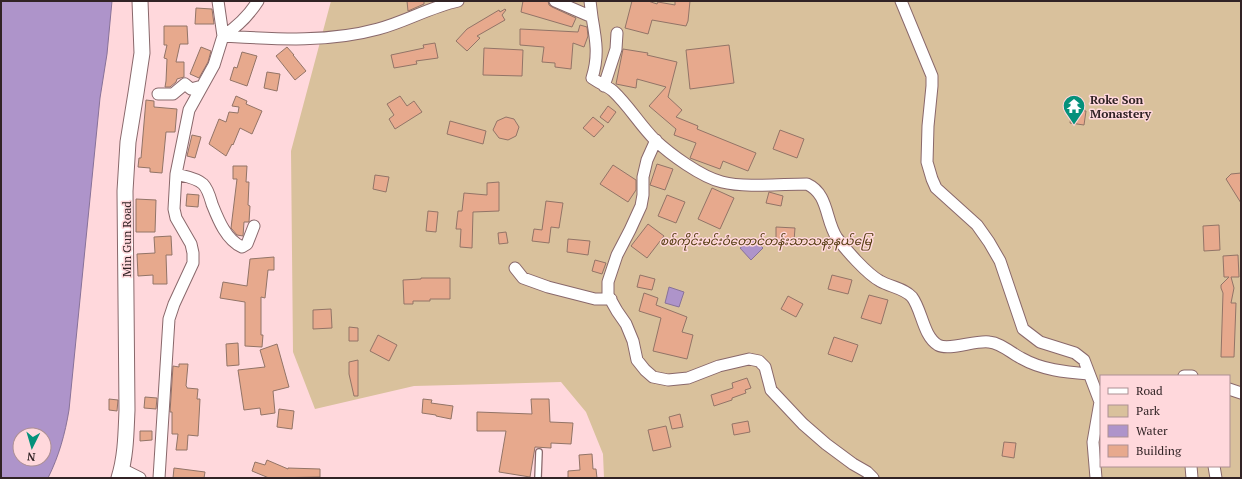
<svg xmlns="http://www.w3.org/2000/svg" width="1242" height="479" font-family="'PT Serif','Noto Sans Myanmar',serif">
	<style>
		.green { fill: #d9c19c; fill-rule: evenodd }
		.water { fill: #ae94ca; stroke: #887298; fill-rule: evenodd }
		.building { fill: #e7a98d; stroke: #927467 }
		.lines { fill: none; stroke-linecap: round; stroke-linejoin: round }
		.lane-casing { stroke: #89686b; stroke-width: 8 }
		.street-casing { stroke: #89686b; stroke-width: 13 }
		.secondary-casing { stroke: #89686b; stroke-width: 17 }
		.lane { stroke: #fff; stroke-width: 5.5 }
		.street { stroke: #fff; stroke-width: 11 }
		.secondary { stroke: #fff; stroke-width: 15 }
		.labels { text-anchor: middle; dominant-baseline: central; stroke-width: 3; stroke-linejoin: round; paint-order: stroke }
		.poi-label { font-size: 12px; font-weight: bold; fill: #312325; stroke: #ffd8dc; text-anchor: start }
		.street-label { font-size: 12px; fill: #312325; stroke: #ffd8dc }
		.park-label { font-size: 12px; font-style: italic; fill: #533a0e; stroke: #ffd8dc }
	</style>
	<rect width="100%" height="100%" fill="#ffd8dc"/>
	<path class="green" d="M331,1h910v477h-637l-1,-24 -17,-42 -25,-30 -147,4 -99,23 -22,-57 -2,-201zM1101,376h128v90h-128z"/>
	<path class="water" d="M1,1h111l-5,53 -7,44 -31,312c-4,24 -10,46 -21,68h-47zM20,435h24v24h-24z
		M753,238l10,10 -12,12 -11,-12z
		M669,287l15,5 -5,15 -14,-4z"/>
	<path class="building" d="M407,1h17v3l-16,7z
		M523,1h25l1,4 3,2 24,11 -4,9 -51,-15z
		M632,1h16l9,3 1,-2 17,3v-4h15l-2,20 -2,5 -34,-6 -4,14 -23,-6z
		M196,8l16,1 2,15h-19z
		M505,9l1,1 -4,5 3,5 -28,16 3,2 -13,13 -11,-10 11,-12 32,-19 1,2z
		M580,25l7,2 1,9 -4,11 -11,-4 -2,26 -16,-2v-4l-13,-1 2,-15 -24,-2v-16l58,3z
		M164,26h23l1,18h-8l-4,18h8v15l-7,2 -1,3 -6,5h-5l1,-6 1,-22 -3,-1 3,-13h-3z
		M435,43l3,15 -22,3 1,3 -23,4 -3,-13 33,-7 -1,-3z
		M729,45l5,38 -44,6 -4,-39z
		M201,47l10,4 -3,11 -9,16 -9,-4z
		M287,47l7,8h-1l13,16 -11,9 -19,-24z
		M484,48l39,2 -1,26 -39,-1z
		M623,49l25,4 -1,2 30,7 -9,35 14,13 -6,7 22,9 -1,3 59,24 -8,18 -25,-10 -3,8 -30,-11 6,-15 -22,-8 2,-6 -27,-23 17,-19 -29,-8 -1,9 -20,-4z
		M242,52l15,4 -10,30 -17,-6 4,-13 3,1z
		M267,72l13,2 -3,17 -13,-3z
		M236,96l11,5 -1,3 16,7 -10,23 -12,-6 -7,17 -1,-1 -6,12 -17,-12 10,-25 7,3 3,-10 9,1 1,-6 -7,-1z
		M400,96l7,10 7,-5 8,11 -27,17 -6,-10 5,-4 -7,-11z
		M146,100l8,1v6l23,2 -2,23h-9l-4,41 -12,-1v-4l-12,-1 1,-9h2z
		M608,106l8,6 -8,11 -8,-6z
		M1072,109l14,2 -2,14 -14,-2z
		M506,117l8,2 5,8 -3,9 -8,4 -9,-2 -6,-8 4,-9z
		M593,117l11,9 -10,11 -11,-9z
		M450,121l36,10 -3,13 -36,-10z
		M780,130l24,9 -7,19 -24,-9z
		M192,135l9,2 -6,21 -8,-2z
		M657,164l16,5 -8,21 -15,-5z
		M613,165l23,15v10l-8,12 -28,-18z
		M233,166h14l-1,16h3l-1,23 2,1 -1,16h-5l-1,14 -6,-1 -6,-7 6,-49h-4z
		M1241,173v30l-15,-24 5,-5z
		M375,175l14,2 -3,15 -13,-3z
		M499,182v29l-26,1 -1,36 -12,-1 1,-18h-5l2,-18h4l2,-18 23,2v-12z
		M712,188l22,10 -14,31 -22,-10z
		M769,192l14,4 -2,10 -15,-3z
		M187,194l12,1 -1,12 -12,-1z
		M667,195l18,7 -9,21 -18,-7z
		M136,199l20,1 -1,32h-19z
		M546,201l17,2 -4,25 -8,-1 -2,16 -17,-2 2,-12 8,1z
		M428,211l10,1 -2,20 -10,-1z
		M648,224l16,12 -17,22 -16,-12z
		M1219,225l1,25 -16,1 -1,-25z
		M776,227l19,1 -1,13 -18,-1z
		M506,232l2,11 -9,1 -1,-11z
		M171,236l1,19h-6l1,29h-14v-9l-15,1 -1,-22 18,-1 -1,-16z
		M568,239l22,2 -2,14 -21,-3z
		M1238,255l1,22h-8l3,11 -3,15h5l-2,54h-13l2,-64 -2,-5v-3l8,-8h-5l-1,-21z
		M274,257v13h-6l-3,28 -4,-1v38h2l-1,12 -17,-1v-44l-25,-4 3,-16 24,4 3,-27z
		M595,260l11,3 -4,11 -10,-3z
		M640,275l15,4 -3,11 -15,-3z
		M832,275l20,5 -4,14 -20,-5z
		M421,278h29v21h-20v2h-17v3h-9l-1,-24 18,-1z
		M644,293l14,5 -2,7 31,12 -5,15 11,3 -6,24 -34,-8 8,-33 -22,-7z
		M869,295l19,5 -7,24 -20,-6z
		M788,296l15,8 -7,13 -15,-8z
		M331,309l1,19 -19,1v-19z
		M349,327l9,1v13h-9z
		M378,335l19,10 -8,16 -19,-10z
		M834,337l24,8 -6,17 -24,-8z
		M238,343l1,22 -12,1 -1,-22z
		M277,344l12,43 -16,4 2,22 -14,2 -1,-7 -16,2 -6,-40 27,-3 -5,-17z
		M358,360v36h-4l-5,-22v-12z
		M179,364h9l-2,22 1,1v1l11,1 -1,10h3l-2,37 -10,-1 -1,15h-11l2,-16h-6v-22h-2l3,-46 6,1z
		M747,378l4,10 -6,2 1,3 -14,5v2l-18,6 -3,-11 22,-7 -1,-5z
		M145,397l12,1 -1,11 -12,-1z
		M109,399l9,1 -1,11 -8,-1z
		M423,399l9,1 -1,3 22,3 -2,13 -15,-3v-1l-14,-2z
		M531,399h18l1,23 23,1 -2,21 -20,-1v5l-16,-1 -5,30 -31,-5 7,-41h-29v-19l55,2z
		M279,409l15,2 -2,18 -15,-2z
		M680,414l3,13 -11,2 -3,-12z
		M748,421l2,11 -16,3 -2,-11z
		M666,426l5,21 -18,4 -5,-21z
		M140,431h12v9l-12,1z
		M1004,442l12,1 -2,15 -12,-2z
		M592,454l1,15h3l1,9h-29v-7l12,-1 -1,-15z
		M267,460l21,9v-1l32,1v8l-51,1 -17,-7 3,-9 10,3z
		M174,468l31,4 -1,6h-31z"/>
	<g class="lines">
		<g class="lane-casing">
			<path id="lane" d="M538,478l1,-26"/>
		</g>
		<g class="street-casing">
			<path id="street" d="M258,1c-9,14 -21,26 -35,35 52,3 104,7 155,-7 27,-7 52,-22 80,-28
				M555,1l37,16c4,23 7,39 0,61 7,5 15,8 21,13 16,15 27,34 42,49 15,14 46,37 67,42 23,6 60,2 85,2 22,10 18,36 30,54 9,12 30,36 43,43 10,6 24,7 32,16 10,13 11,39 26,48 11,6 37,-5 51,-3 12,1 22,11 32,16 21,12 44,14 68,16
				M590,1l2,16
				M901,1l31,75v10l-4,40 -1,36 5,17 4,9 41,37 12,17 11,19 23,68 17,13 35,11 9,7 16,42 -7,40 3,36
				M604,86l12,-37 1,-16
				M158,94h15l12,-10 6,5 11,-3
				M656,140l-9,20 -4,17v18l-2,11 -11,24 -13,25 -9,27v13l9,16 9,13 7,17 4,19 8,10 8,7 15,3 20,-2 31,-12 30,-7 10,2 6,6 6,23 32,34 23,20 27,20 14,8 6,6
				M176,174c8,2 21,4 27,10 5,5 7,13 9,20 6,15 14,36 30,43l5,-3 7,-18
				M515,268l8,10 25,9 47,12h16
				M1184,376h8
				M1229,389l12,4
				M1191,466l1,12
				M1214,466l2,12
				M122,469l18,9
				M159,478l10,-159 5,-15 19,-41v-10l-2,-9 -15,-26 -2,-9 2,-35 13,-64 25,-45 9,-29 -5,-35"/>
		</g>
		<g class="secondary-casing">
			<path id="secondary" d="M119,478c7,-22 7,-46 8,-68l-2,-219 3,-49 8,-49 6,-40 -2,-52"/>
		</g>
		<use href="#lane" class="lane"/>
		<use href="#street" class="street"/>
		<use href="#secondary" class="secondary"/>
	</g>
	<defs>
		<g id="temple-pin" transform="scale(1.15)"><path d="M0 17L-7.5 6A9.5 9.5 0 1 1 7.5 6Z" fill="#05917b" stroke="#ffd8dc"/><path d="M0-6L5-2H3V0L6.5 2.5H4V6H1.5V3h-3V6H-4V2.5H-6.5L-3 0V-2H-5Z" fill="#fff"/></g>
	</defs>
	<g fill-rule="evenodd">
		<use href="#temple-pin" x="1074" y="106"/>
	</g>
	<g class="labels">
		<g class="poi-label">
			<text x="1090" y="99">Roke Son<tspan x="1090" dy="14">Monastery</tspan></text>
		</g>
		<g class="street-label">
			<text transform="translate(126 239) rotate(-90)">Min Gun Road</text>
		</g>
		<g class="park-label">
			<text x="766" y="240">စစ်ကိုင်းမင်းဝံတောင်တန်းသာသနာ့နယ်မြေ</text>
		</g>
	</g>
	<rect width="1242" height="479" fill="none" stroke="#312325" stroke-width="4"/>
	<rect x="1100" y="375" width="130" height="92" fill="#ffd8dc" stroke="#ad9093"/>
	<rect x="1108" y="388" width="20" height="6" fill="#ffffff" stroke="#ad9093"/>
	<text x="1136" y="395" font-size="12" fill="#312325">Road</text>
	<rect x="1108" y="405" width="20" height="12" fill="#d9c19c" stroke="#ad9093"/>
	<text x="1136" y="415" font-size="12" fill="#312325">Park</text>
	<rect x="1108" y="425" width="20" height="12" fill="#ae94ca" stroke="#ad9093"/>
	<text x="1136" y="435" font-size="12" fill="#312325">Water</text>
	<rect x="1108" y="445" width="20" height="12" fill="#e7a98d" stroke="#ad9093"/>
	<text x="1136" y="455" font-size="12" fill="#312325">Building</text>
	<g transform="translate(32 447) rotate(185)"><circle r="19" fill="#ffd8dc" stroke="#ad9093"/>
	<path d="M0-3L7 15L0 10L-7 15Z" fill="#05917b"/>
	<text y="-6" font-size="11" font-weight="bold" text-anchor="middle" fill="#312325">N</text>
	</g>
</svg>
